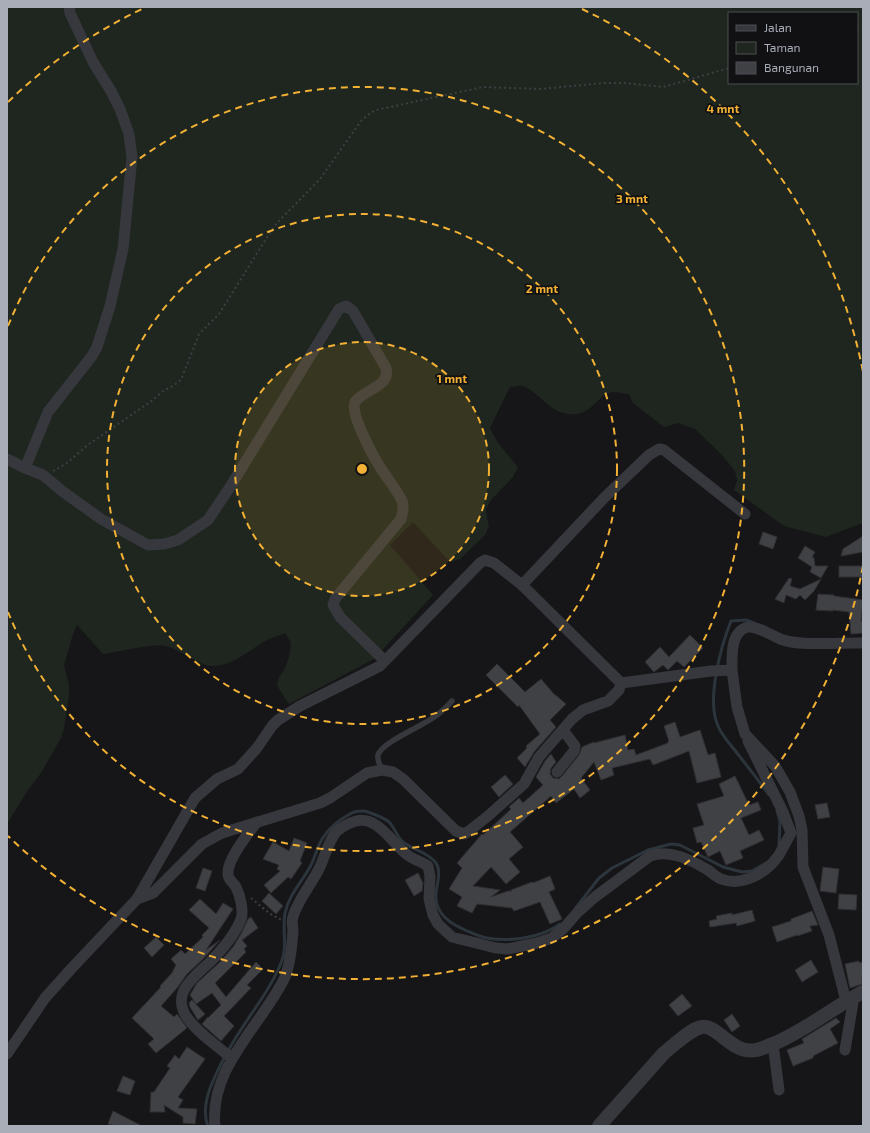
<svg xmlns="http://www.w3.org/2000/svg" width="870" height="1133" font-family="'Exo 2',sans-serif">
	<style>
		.green { fill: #1e261f; fill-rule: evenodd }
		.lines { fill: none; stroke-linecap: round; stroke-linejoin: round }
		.stream { stroke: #2c353c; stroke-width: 3 }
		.building { fill: #404145; stroke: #303034 }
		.path { stroke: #3d3f44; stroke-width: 2; stroke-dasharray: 2 3; stroke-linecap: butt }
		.service { stroke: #37383d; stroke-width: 5.5 }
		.minor { stroke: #37383d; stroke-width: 11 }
		.tertiary { stroke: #37383d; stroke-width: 14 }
		.ring { fill: none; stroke: #f2b134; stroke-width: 2; stroke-dasharray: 7 5 }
		.centre { fill: #f2b134; stroke: #111113; stroke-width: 2 }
		.ring-label { font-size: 12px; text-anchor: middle; font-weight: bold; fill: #f2b134; stroke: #111113; stroke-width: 3.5; stroke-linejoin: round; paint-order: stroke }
	</style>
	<rect width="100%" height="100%" fill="#161618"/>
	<path class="green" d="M7,7h856v516l-37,14 -42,-11 -50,-36 3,-9 -2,-10 -14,-17 -26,-25 -17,-6 -14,4 -31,-24 -4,-9c-5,0 -10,-2 -15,-2 -16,0 -21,25 -45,22 -21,-2 -30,-23 -47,-28 -3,-1 -8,1 -12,1l-20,41 8,15 20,24 -5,10 -22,23 -5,9 1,9 2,8 -4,9 -25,24 -10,3 -37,-40 -23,23 43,50 -59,64 -85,45 -12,-18 2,-9c6,-5 14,-28 11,-36 -1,-2 -3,-5 -5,-8 -7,3 -14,5 -20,8 -17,10 -33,26 -54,25 -10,0 -32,-17 -45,-20 -13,-3 -49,6 -63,8l-26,-29 -4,9 -9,31 5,20v11l-5,33 -3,9 -20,35 -13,17 -21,34zM729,13h128v70h-128z"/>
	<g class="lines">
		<path class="stream" d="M754,623l-8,-3 -15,1c-10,25 -25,79 -13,105 4,10 13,19 19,27 11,14 22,28 32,42
			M777,811l3,10 -1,25
			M575,909l24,-31 13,-10 36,-18 23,-6 9,1 43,22 19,5 10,-1 14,-8
			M228,1051c16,-30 40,-56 53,-88 7,-16 1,-34 4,-50 4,-19 18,-32 26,-48 3,-6 5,-13 8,-20 6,-13 18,-24 31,-31 3,-2 8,-3 12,-3 4,-1 24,8 27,11 6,6 8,15 14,20 10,8 25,10 33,21 8,13 -5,30 2,44 5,12 16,18 27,23 7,3 15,7 22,8 23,4 54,0 73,-14
			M208,1126c-9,-22 7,-50 17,-70"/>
	</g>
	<path class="building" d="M763,532l14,5 -4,12 -14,-5z
		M863,536v16l-22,4 2,-7z
		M805,546l10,6 -3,5 2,1 1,8h13l-7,12 -11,-6 2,-5 -14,-9z
		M839,566h24v11h-24z
		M789,578l3,1 -2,7 10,3 21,-10 -7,12 -9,9 -5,-5 -4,4 -10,-4 -2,8 -9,-4z
		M818,594l16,1v1l29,4 -2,21h2v12l-12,1 -2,-22 -16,-2v1l-17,-1z
		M690,635l13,13 -19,19 -7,-6 -9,9 -5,-5 -9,7 -9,-10 15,-15 9,10z
		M497,664l28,28 16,-13 12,14 13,11 -16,16 6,7 -22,25 -9,15 -8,-9 10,-10 -1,-2 14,-12 -21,-29 -1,2 -32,-32z
		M675,722l5,15 20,-7 8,25 7,-2 6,24 -24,6 -8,-32 -36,14 -3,-6 -38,9 2,7 -13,5 -7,-18 -13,16 9,12 -10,8 -6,-9 -18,14 -5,-7 -41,36 13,15 -14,12 11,13 -14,12 -15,-17 -18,19 27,4 -9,7 17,-6h4l-1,-1 21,-8 1,1 17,-7 5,13 -6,3 13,27 -12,5 -10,-22 -26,9 -2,-3 -35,-4 -5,9 -15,-7 5,-9 -13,-8 13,-21 -5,-5 25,-29 1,1 28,-26 -2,-2 10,-9 4,5 20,-18 -7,-8 9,-16 6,-7 5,8 -5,6 -1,6 3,4 6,1 3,-3 17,-21 3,-8 12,-5v1l31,-8 3,15 6,-1 2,6 32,-12v-2h1l-5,-15z
		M505,775l8,9 -14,13 -8,-10z
		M735,776l14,29 9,-3 3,8 -20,8 8,17 10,-5 5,10 -24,11 3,7 -17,7 -6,-14 -12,6 -7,-15 -4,1 -4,-15 11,-3 -7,-21 27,-8 -5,-12z
		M827,803l3,14 -12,2 -3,-14z
		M294,838l13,5 -7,18 2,2 -11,16 -3,-2 -17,16 -7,-8 16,-14 -3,-2 2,-4 -16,-6 10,-17 16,9z
		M823,867l16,2 -3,24 -16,-2z
		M203,868l9,3 -7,20 -9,-3z
		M418,873l5,10 -1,8 -8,5 -9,-16z
		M269,893l14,13 -7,8 -14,-13z
		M839,894l18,1 -1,15 -18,-1z
		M200,899l16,15 7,-11 10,6 -27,41 14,-10 -16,18 -17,16 -10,14 -16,18 13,11 3,-3 10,14 -31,25 -8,-9 6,-5 -22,-21 29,-31 -1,-1 12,-13 4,-8 -5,-6 10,-9 4,4 18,-17 -1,-2 7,-7 -20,-18z
		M752,910l3,11 -18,5 -1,-3 -26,4 -1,-6 8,-2 -1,-3 16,-3v2z
		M812,911l6,14 -8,1 2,5 -15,5v-1l-20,7 -5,-15 19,-6v-2z
		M251,917l7,11 -16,12 5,6 -3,3 2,3 -31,31 11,14 30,-35 7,7 -16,16 4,3 -27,28 10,10 -13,15 -19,-17 6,-7v1l13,-13 -9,-12 -16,11 -6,-9 7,-12 22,-20 14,-16 8,-13 7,-15z
		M156,937l8,8 -12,12 -8,-9z
		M811,960l7,12 -16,10 -7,-12z
		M859,961v2l4,-1 -1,22 -12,4 -5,-24z
		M682,994l10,12 -14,10 -9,-11z
		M192,1000l13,14 -7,6 -8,-13 -1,-4z
		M732,1014l8,12 -8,6 -8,-12z
		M836,1018l4,4 -10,7 8,14 -25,13v2l-20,8 -6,-16 17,-7 -2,-4z
		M187,1047l18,12 -27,38 5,3 -5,8 19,1 -2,15 -12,-1v-6l-19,-12 1,7h-15l1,-20h3l16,-24 -3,-2 8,-11 4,4z
		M123,1076l12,5 -5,14 -13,-4z
		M113,1111l29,15h-27l-7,-2z"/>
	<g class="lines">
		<path class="path" d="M857,28l6,-2
			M53,471l14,-8 22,-19 64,-44 10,-9 10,-5 8,-6 18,-46 20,-20 52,-83 6,-8 43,-44 41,-58 8,-7 7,-4 107,-23 58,2 62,-6h21l39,4 25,-7 41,-12
			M251,898l18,15 14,8"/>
		<path class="service" d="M382,770c-2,-4 -5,-10 -4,-15 3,-12 42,-28 53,-36 8,-4 15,-12 21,-18"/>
		<path class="minor" d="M7,459l18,9 23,-56 44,-56 5,-9 13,-41 13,-57 9,-92 -3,-23 -9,-25 -9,-18 -18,-29 -23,-49 -1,-6
			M25,468l18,7 19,16 39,28 47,26 16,-1 14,-4 30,-20 22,-33 109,-178 7,-3 7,5 33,57c5,19 -22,21 -31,34 -2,4 0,11 1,15 5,15 17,40 26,53 5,8 17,23 20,31 3,6 0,12 -1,18l-66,80 -2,6 7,12 45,44
			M522,585l83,-88 44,-42 10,-6 5,1 81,64
			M732,670c0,-13 -2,-39 16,-43 10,-1 23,8 32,12 21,8 60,3 83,4
			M557,772l17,-21 1,-5 -12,-16
			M137,899l16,-6 49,-49 20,-11 98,-30 10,-5 37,-25 15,-3 11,2 10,7 53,52 8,3 5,-3 19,-15 36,-32 15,-27 33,-38 11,-9 25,-9 11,-11 2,-7 90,-12 21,-1 5,37 8,27 30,32 15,26 9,24 3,14 1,37 26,68 17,66
			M773,1044l6,46
			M845,1050l9,-53
			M7,1054l38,-56 26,-29 66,-70 58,-101 22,-19 21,-10 19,-21 15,-22 6,-6 22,-14 80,-40 100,-103 5,-3 9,3 28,22 99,98
			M232,1059c-15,-14 -35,-26 -46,-43 -5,-8 -6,-18 -2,-26 6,-11 16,-19 25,-27 12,-12 26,-28 32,-44 3,-8 -1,-24 -5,-32 -3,-5 -8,-7 -8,-13 -1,-15 20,-40 29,-52
			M215,1126c-6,-58 45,-99 69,-147 6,-12 8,-34 9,-48 0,-5 -2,-9 0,-14 3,-14 19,-34 26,-48 5,-10 10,-30 18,-38 5,-4 12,-8 19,-10 22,-6 38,25 53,35 6,4 13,6 19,10l2,10 -1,23 4,16 5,9 14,13 44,11 11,1 30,-6 15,-5 12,-10 13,-15 18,-16 55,-41c20,-7 41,4 58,14 4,3 8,7 13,9 21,8 46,-6 58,-24 4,-7 8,-15 12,-22l-8,-21 -35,-71"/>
		<path class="tertiary" d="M599,1126l65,-73c9,-7 26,-24 38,-26 15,-3 30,28 54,23 6,-1 11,-4 17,-6 32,-13 59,-36 90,-52"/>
	</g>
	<circle cx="362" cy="469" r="127" fill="#f2b134" fill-opacity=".12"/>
	<g class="ring">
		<circle cx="362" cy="469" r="127"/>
		<circle cx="362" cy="469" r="255"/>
		<path d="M8 326A382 382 0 1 1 8 612"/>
		<path d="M863 566A510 510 0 0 1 8 836M8 102A510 510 0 0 1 142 9M582 9A510 510 0 0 1 863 372"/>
	</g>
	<circle cx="362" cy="469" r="6" class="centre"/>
	<g class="ring-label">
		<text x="723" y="113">4 mnt</text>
		<text x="632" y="203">3 mnt</text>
		<text x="542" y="293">2 mnt</text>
		<text x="452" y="383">1 mnt</text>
	</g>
	<rect width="870" height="1133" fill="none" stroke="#a8adb8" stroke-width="16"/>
	<rect x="728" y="12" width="130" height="72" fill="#111113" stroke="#4d4f55"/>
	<rect x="736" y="25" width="20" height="6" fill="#37383d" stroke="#4d4f55"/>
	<text x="764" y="32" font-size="12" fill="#a8adb8">Jalan</text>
	<rect x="736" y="42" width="20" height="12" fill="#1e261f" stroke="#4d4f55"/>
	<text x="764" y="52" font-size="12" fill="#a8adb8">Taman</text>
	<rect x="736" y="62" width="20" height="12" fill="#404145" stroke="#4d4f55"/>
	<text x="764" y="72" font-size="12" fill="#a8adb8">Bangunan</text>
</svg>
